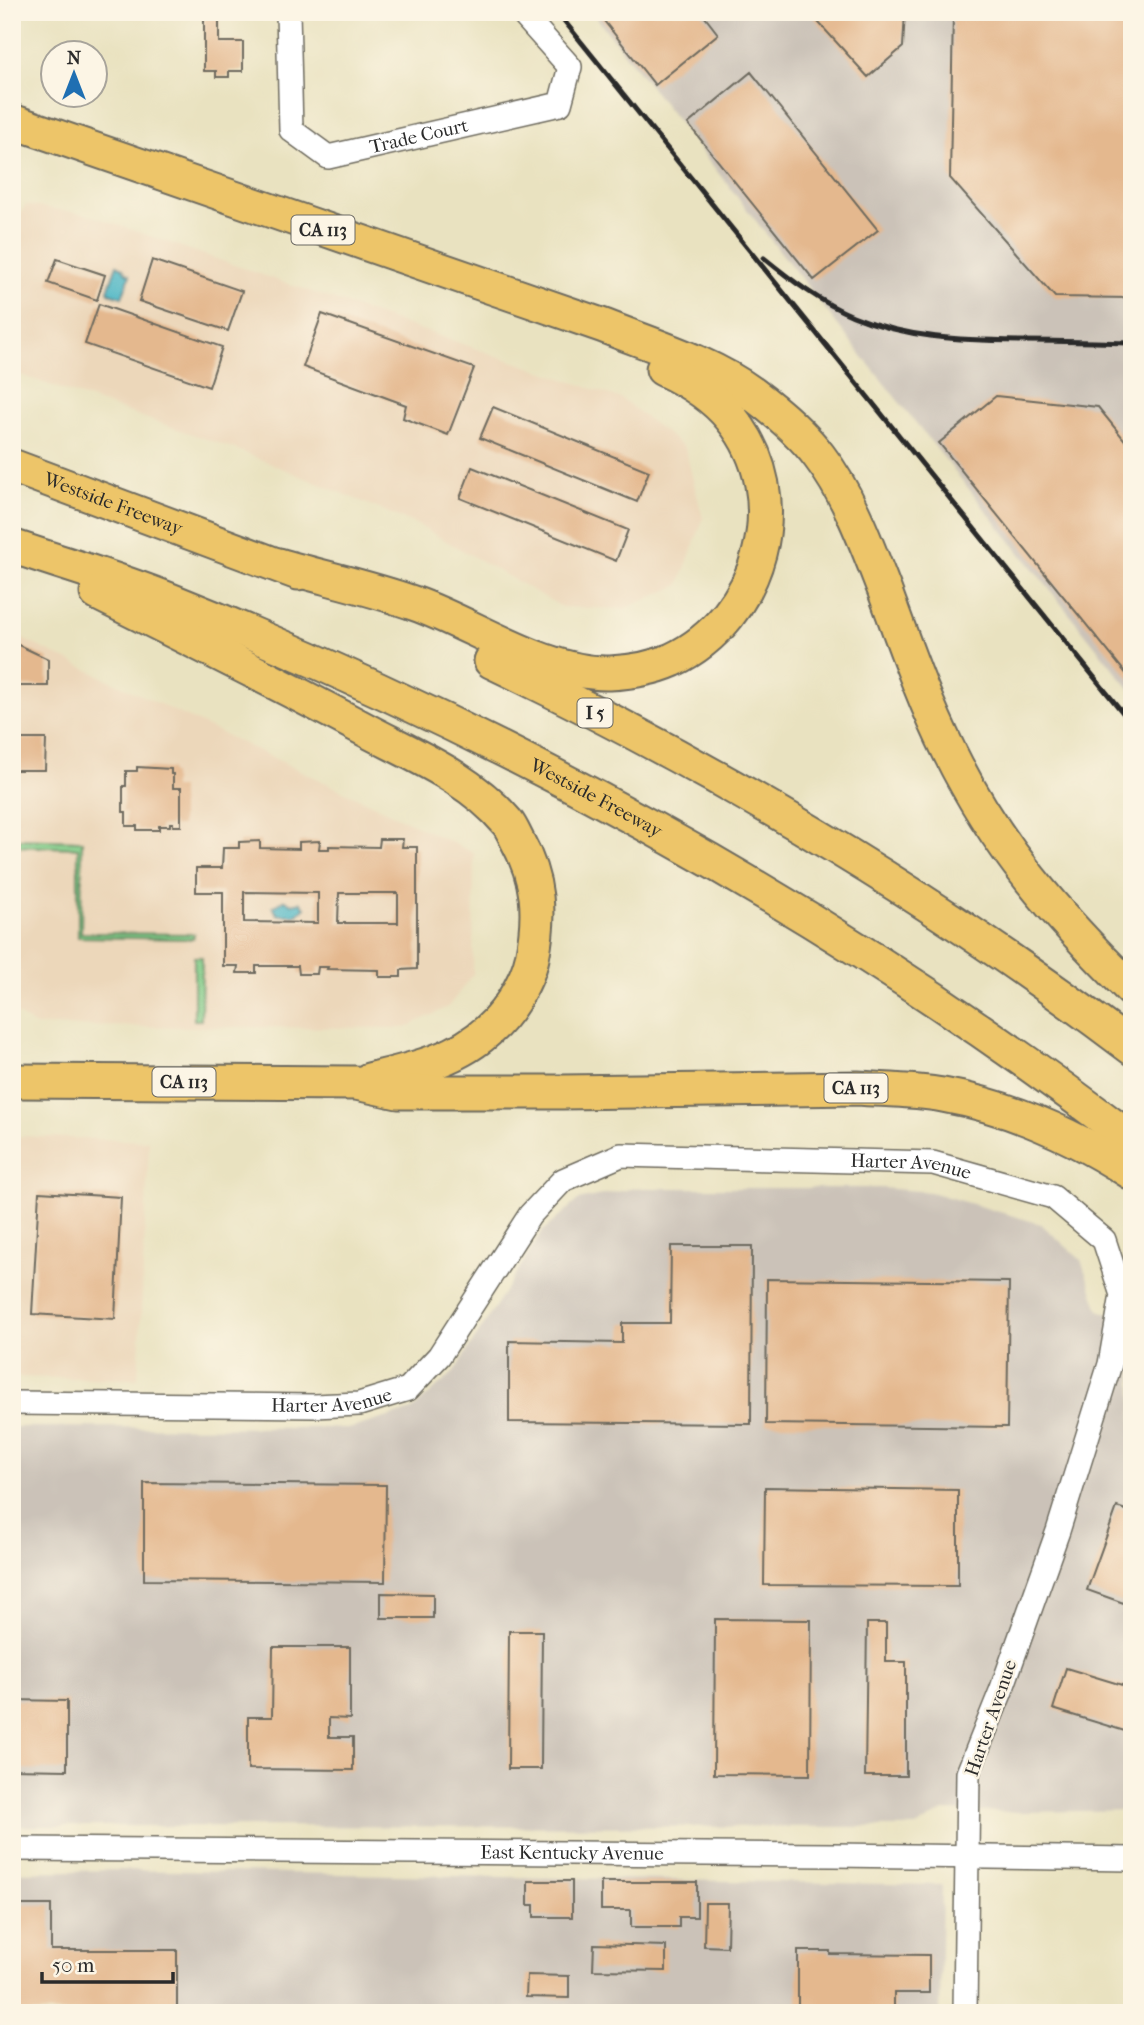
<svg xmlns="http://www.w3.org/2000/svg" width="1144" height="2025" font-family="'IM FELL French Canon',serif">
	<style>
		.built { fill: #ecd7ba }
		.industrial { fill: #cbc2b8 }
		.green { fill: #83cd89; stroke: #577c5a; stroke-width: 2 }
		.water { fill: #49b5c5; stroke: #3a7078; stroke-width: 2 }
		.building { fill: #e4b88e; fill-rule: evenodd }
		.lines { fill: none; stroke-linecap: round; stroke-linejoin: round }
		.minor-casing { stroke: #6e6b5f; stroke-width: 26 }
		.highway-casing { stroke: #6e6b5f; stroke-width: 37 }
		.minor { stroke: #fff; stroke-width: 23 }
		.highway { stroke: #edc569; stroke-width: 33 }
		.rail { stroke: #2b2b2b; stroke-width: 5 }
		.labels { text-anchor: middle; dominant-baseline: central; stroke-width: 5; stroke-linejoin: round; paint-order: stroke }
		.shield { fill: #fcf5e5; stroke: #6a6863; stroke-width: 2 }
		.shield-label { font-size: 18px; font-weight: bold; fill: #2b2b2b }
		.street-label { font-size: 19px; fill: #2b2b2b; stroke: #fcf5e5 }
	</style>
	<rect width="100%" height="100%" fill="#fcf5e5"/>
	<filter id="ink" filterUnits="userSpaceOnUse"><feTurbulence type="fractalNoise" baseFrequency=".0143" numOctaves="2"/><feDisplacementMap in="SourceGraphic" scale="14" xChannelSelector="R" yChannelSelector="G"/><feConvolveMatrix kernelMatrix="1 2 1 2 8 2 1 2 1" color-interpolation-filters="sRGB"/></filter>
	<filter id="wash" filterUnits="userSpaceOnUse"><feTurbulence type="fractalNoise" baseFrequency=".00686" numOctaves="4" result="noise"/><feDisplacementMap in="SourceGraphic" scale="28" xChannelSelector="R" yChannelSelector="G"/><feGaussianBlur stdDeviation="1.57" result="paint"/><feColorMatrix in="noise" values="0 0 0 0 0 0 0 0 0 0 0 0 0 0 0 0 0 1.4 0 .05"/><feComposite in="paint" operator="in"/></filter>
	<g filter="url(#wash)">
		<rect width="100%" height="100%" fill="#e9e2c0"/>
		<path class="built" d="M26,205l60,9 536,185 63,49 18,71 -24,66 -55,24 -62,-2 -144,-82 -180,-75 -226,-78v-147z
			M12,634l462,219 -1,121 -25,33 -43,21 -369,-2 -24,-15z
			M21,1136l128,5 -11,238 -126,-2v-230z"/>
		<path class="industrial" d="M592,12h540v680l-273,-340z
			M635,1188h246l49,4 111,32 40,36 18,50 33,13v487l-108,2 -80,-1 -28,16 -904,-1v-399l340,1 60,-18 42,-38 89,-141 35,-31z
			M123,1870l819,15 -2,128h-928v-141z"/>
		<path class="green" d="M12,839l70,2 -1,92 113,1 -1,5 -115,-2v-89l-66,-2z
			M194,957h8l-1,63h-7z"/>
		<path class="water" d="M117,265l6,3 3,5 4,2 -8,22 -13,-4 -1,-3z
			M285,900l7,4 9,-2 4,6 -10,7h-17l-5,-8z"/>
		<g id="blocks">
			<path class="building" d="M597,12h104l17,22 -63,51z
				M809,12h96l-2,35 -35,30z
				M953,12h179v286l-77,-1 -105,-119z
				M204,18h15v24h24v29h-14v6h-13v-6h-12z
				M751,72l127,158 -64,50 -126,-156z
				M57,259l48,16 -8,25 -49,-17z
				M152,260l90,31 -14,40 -89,-30z
				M99,304l123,43 -13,40 -124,-43z
				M322,314l152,54 -26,67 -45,-17 3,-13 -103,-38z
				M996,396l102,11 34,42v232l-193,-238z
				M493,407l156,64 -12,31 -157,-64z
				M472,467l156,63 -12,31 -156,-63z
				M12,642l36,17v27h-36z
				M12,739h34l-1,31h-33z
				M137,767l34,2v5h2v14h8v38h-8v-3h-3v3h-11v4h-22v-4h-11v-14h-3v-26h3v-15h11z
				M380,839h23l-1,8h15v122l-16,1v7h-22v-7l-52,-1 1,-2h-10l-1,7h-18l-1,-8h-42v7h-19l1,-7h-15v-74h-27v-24h26l1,-20h16v-6l21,-1v7l39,1v-7l21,-1 -1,8h10v-3l50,1zM244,892l74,1v30l-74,-1zM339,893h59v30h-60z
				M39,1192l82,5 -6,122 -83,-5z
				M671,1246h81l-1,178 -242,-2v-81l113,2v-20h48z
				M767,1279l242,3 -2,145 -241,-3z
				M144,1483l242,2 -1,97 -241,-2z
				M765,1487l193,3v96l-194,-1z
				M1117,1507l15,5v94l-45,-16z
				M381,1593l52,1v24h-52z
				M715,1619l96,1 -1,155 -96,-1z
				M867,1623h19v39h20v114h-41z
				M509,1631h33l-1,138h-33z
				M273,1647h77v72l-21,-1v19h24v33l-105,-1v-52h24z
				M1066,1668l66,20 -1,45 -78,-24z
				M12,1700l55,1v69l-55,-1z
				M528,1881h44v36h-38v-12h-6z
				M601,1882h96v35h-18v10h-48v-17h-30z
				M705,1903h23l-1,44 -23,-1z
				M12,1905h39v45h126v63h-165z
				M594,1944l72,2v25l-73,-1z
				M798,1951h32v3l99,1v38h-35v20h-96z
				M527,1975l42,1v22l-43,-1z"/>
		</g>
	</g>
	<g filter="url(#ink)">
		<use href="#blocks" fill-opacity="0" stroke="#6e6b5f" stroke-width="2"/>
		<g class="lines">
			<g class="minor-casing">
				<g id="minor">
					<path id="s1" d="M288,12l3,118 37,27 232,-53 10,-37 -49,-55"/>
					<path id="s2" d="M12,1403l302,3 45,-2 49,-15 31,-33 91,-141 33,-35 58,-25 312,8 120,34 51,43 18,55 -12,69 -52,167 -57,160 -33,82 -3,240"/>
					<path id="s3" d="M12,1849l821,6 299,4"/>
				</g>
			</g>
			<g class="highway-casing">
				<g id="highway">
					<path d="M12,121l592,205c50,20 105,36 149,68 24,18 48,38 66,62 30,39 47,87 65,133 20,54 39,110 65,162 47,96 108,165 183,239"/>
					<path id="s4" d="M12,466l286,107"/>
					<path id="s5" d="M12,546c52,18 106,33 158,54 342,137 668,316 962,540"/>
					<path d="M279,565c45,13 93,23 137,39 59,21 130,71 194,69 19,-1 44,-5 62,-13 89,-42 124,-163 59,-242 -18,-22 -42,-37 -68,-49"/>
					<path d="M97,593c90,45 180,89 269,137 49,26 104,48 141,92 4,5 7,12 10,18 22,40 24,74 15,118 -3,15 -11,30 -19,43 -34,54 -87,65 -144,79"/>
					<path d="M491,661c224,107 443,237 641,387"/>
					<path d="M12,1081l344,2 42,9h164l295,-4c29,2 58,2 86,7 68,12 132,41 189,78"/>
				</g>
			</g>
			<use href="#minor" class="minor"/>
			<use href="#highway" class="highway"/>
			<path class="rail" d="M557,12l575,712
				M764,258c27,22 56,44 89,58 56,23 108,24 167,25 37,0 74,1 112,2"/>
		</g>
	</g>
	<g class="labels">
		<g class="shield">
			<rect x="291.5" y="215.5" width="63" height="29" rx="5"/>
			<rect x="577.5" y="698.5" width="35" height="29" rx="5"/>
			<rect x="152.5" y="1067.5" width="63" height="29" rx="5"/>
			<rect x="824.5" y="1073.5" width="63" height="29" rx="5"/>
		</g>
		<g class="shield-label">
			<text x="323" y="230">CA 113</text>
			<text x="595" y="713">I 5</text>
			<text x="184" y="1082">CA 113</text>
			<text x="856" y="1088">CA 113</text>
		</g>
		<g class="street-label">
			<text stroke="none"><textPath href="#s1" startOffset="257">Trade Court</textPath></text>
			<text stroke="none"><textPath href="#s4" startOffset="108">Westside Freeway</textPath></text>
			<text stroke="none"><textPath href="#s5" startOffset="637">Westside Freeway</textPath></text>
			<text stroke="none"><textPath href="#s2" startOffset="1013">Harter Avenue</textPath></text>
			<text stroke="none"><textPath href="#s2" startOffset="320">Harter Avenue</textPath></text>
			<text transform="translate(991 1718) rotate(-71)">Harter Avenue</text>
			<text stroke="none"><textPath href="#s3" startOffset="560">East Kentucky Avenue</textPath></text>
		</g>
	</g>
	<rect width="1144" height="2025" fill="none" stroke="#fcf5e5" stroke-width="42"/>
	<g transform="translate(74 74)"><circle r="33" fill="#fcf5e5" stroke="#a8a49b" stroke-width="2"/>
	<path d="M0-5L12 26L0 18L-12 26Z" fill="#1f6fb2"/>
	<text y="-10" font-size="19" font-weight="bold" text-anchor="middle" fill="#2b2b2b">N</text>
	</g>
	<path d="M42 1972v10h131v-10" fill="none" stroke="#2b2b2b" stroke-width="3.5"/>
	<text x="52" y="1972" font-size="21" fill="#2b2b2b" stroke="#fcf5e5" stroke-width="5" paint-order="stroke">50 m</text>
</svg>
